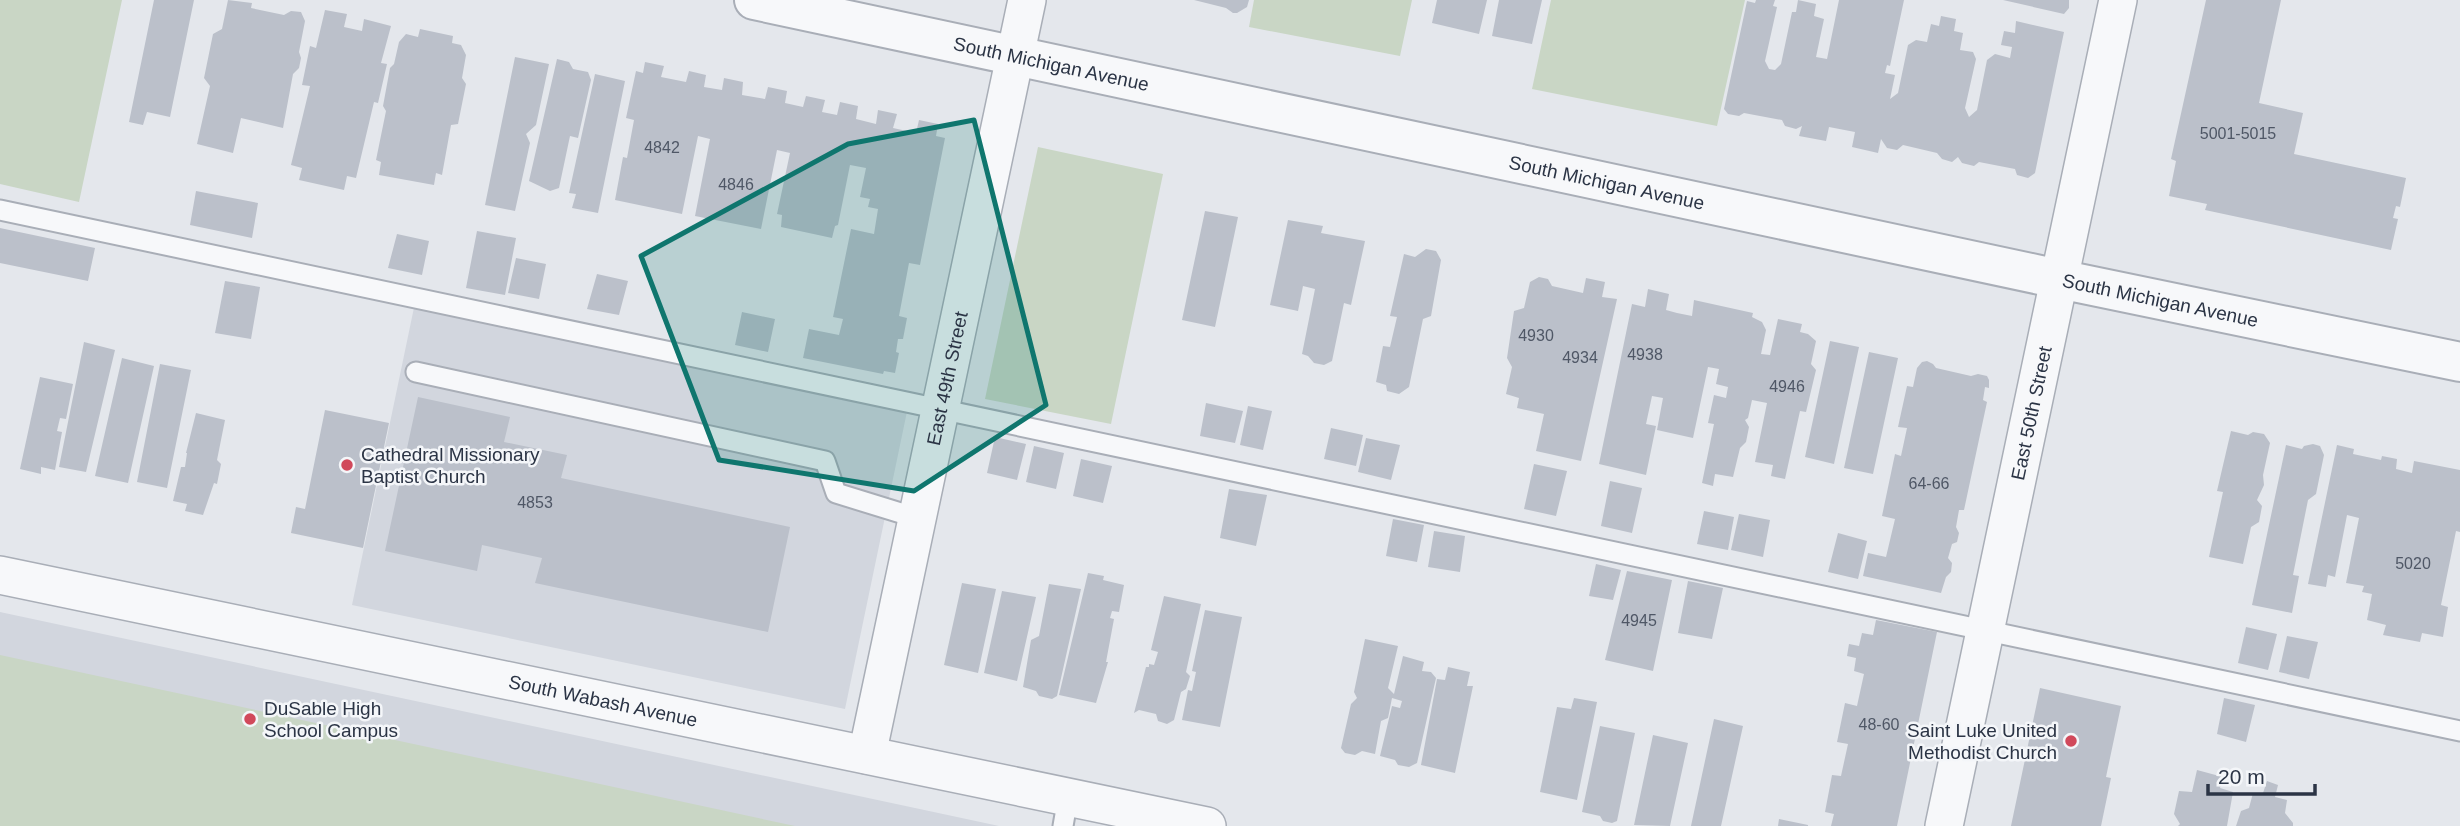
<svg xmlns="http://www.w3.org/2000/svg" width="2460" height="826" font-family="Arial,sans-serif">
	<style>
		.built { fill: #d2d6de }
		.green { fill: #c9d6c5 }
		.building { fill: #bbc0ca }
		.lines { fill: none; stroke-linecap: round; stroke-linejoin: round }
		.service-casing { stroke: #a9aeb7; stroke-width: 23 }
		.minor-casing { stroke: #a9aeb7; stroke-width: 40 }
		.tertiary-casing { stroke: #a9aeb7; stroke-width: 42 }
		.service { stroke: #f7f8fa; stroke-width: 19 }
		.minor { stroke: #f7f8fa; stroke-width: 37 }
		.tertiary { stroke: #f7f8fa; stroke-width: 38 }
		.marked { fill: #0f766e; fill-opacity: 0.2; stroke: #0f766e; stroke-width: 5; stroke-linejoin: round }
		.poi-dot { fill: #d1495b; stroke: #f4f6f9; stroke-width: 2.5 }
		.labels { text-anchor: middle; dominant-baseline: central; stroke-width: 5; stroke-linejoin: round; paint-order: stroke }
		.number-label { font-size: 16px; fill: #4f5766 }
		.street-label { font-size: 19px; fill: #2b3445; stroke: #f4f6f9 }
		.poi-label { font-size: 19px; fill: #2b3445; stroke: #f4f6f9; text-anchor: start }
	</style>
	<rect width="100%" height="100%" fill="#e4e7ec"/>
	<path class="built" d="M416,298l493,104 -64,307 -493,-104z
		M0,612l999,214h-999z"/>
	<path class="green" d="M0,0h122l-43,202 -79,-18z
		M1254,0h158l-12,56 -151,-29z
		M1551,0h194l-28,126 -185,-37z
		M1038,147l125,27 -52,250 -126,-25z
		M0,655l795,171h-795z"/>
	<path class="building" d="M154,0h40l-24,117 -23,-5 -4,13 -14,-3z
		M228,0l24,3 -1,5 33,7 7,-4 10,1 4,9 -6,31 2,6 -2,10 -6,6 -10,54 -42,-10 -8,35 -36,-9 13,-58 -6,-8 9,-44 9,-5z
		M1194,0h55l-2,7 -10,6h-4l-7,-5z
		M1437,0h50l-8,34 -47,-11z
		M1499,0h43l-10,44 -40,-8z
		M1756,0h19l-2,6 4,1 -12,54 4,8 6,1 6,-6 11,-52h4l2,-12 18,4 -2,12 10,3 -8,38 11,2 12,-59h65l-14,66 -3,-1 -2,8 10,2 -5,24 8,-6 10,-48 8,-5 11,2 4,-18 8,2 2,-10 15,3 -2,12 9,2 -3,17 13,2 3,7 -11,49 4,9 8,-7 10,-50 8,-6 15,4 2,-11 -11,-2 3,-14 11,2 1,-12 48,11 -29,141 -7,5 -11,-3 -2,-6 -36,-7 -5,4 -12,-3 -4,-6 -6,5 -10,-3 -5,-6 -34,-8 -6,5 -10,-2 -6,-9 -3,14 -26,-6 3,-15 -26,-5 -3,14 -27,-5 3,-10 -6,3 -11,-3 -3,-6 -38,-7 -5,3 -11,-2 -4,-5 23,-108 8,2z
		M2003,0h66v8l-5,6z
		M2206,0h75l-22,103 44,10 -9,41 112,24 -6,29 -4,-1 -3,12 5,1 -7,31 -186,-40 2,-6 -38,-8 7,-35 -5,-2z
		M325,10l22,4 -3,13 18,4 2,-12 27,7 -10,37 6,1 -9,39 -4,-1 -18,76 -9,-2 -3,14 -45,-10 3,-12 -11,-3 19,-79 -8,-1 8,-39 6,2z
		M420,29l33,7 -1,7 9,2 5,10 -4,23 4,6 -8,40 -7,1 -9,50 -6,-2 -2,12 -55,-10 2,-13 -5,-2 10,-49 -3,-5 7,-38 4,-4 5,-22 7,-8 12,3z
		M515,57l34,7 -13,61 -10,9 4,9 -15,68 -30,-6z
		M557,59l12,3 4,7 15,3 3,8 -13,58 -8,-2 -11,52 -9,3 -21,-10z
		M645,62l19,4 -3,11 25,5 3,-11 17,4 -2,12 18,3 2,-12 19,4 -1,13 23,4 3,-12 19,4 -2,12 18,4 3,-11 19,4 -3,12 15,3 3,-13 18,4 -2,13 20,5 2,-14 19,4 -4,14 23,5 3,-13 19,4 -2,12 9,2 -25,127 -11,-2 -10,53 8,2 -4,21h-5l-2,13 3,1 -4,20 -11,-2 -1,3 -80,-16 6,-29 30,6 4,-16 -10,-2 18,-88 23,5 4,-25 -10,-2 2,-8 -10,-2 6,-29 -16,-3 -12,60 -3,1 -3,12 -51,-11 1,-12 -5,-1 13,-61 -13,-3 -16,79 -66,-13 15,-77 -12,-3 -16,78 -67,-14 8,-43 4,1 7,-38 -8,-2 10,-47 7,2z
		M595,74l30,7 -27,132 -26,-5 4,-14 -7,-1z
		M196,191l62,12 -6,35 -62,-13z
		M1205,211l33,6 -23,110 -33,-7z
		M1288,220l35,6 -2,7 44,8 -14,64 -7,-2 -12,58 -8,4 -10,-2 -6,-7 -6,-2 13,-65 -12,-3 -5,25 -28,-6z
		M0,228l95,20 -7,33 -88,-18z
		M477,231l39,7 -11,57 -39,-7z
		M397,234l32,7 -7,34 -34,-7z
		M1426,249l10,2 5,9 -10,56 -8,3 -14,68 -10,7 -12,-3 -1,-6 -10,-3 7,-36 7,1 7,-30 -7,-1 14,-62 11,3z
		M516,258l30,6 -7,35 -31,-6z
		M597,274l31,7 -9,34 -32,-6z
		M1539,277l9,2 4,7 31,7 3,-15 19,4 -3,15 15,2 -36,162 -45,-10 8,-37 -27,-6 2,-10 -13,-4 6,-27 -5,-9 7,-47 10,-3 6,-26z
		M225,281l35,6 -9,52 -36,-6z
		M1648,289l21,5 -3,16 11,3 15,3 2,-16 59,13 -1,4 10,5 4,8 -5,24 9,1 8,-36 24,5 -2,8 8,2 8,7 -5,23 5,6 -10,42 -6,-1 -15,68 -14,-3 2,-11 -18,-3 12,-59 -15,-3 -4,18 -3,2 4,7 -3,15 -6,6 -7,29 -18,-3 -2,12 -11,-3 12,-59 -6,-1 6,-28 12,3 2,-11 -12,-3 3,-15 -11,-2 -15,71 -36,-8 6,-32 -11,-2 -6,28 10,2 -10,49 -47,-11 33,-160 13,3z
		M742,312l33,7 -7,33 -33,-7z
		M1830,341l29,6 -25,117 -29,-7z
		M84,342l31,8 -29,122 -27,-5z
		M1869,352l29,6 -25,116 -29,-6z
		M122,358l32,8 -26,117 -33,-7z
		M1927,361l6,3 3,4 35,8 7,-2 9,2 2,4v8l-4,-1 -2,13 4,2 -23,108h-5l-3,17 3,6 -2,9 -5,2 -4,14 4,5 -1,9 -5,5 -5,16 -78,-17 5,-23 18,4 9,-38 -13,-3 13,-62 6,2 6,-28 -9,-1 9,-41 6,1 4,-19 5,-6z
		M160,364l31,6 -24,118 -30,-6z
		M40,377l33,7 -7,35 -6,-1 -3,13 5,1 -7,38 -14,-3v7l-21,-5z
		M418,397l92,20 -6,25 63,13 -6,23 229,49 -22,105 -233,-49 7,-25 -60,-13 -5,26 -92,-20z
		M1206,403l37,8 -8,32 -35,-7z
		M1248,406l24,5 -9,39 -23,-5z
		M325,410l64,13 -26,125 -72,-15 5,-26 9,2z
		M196,413l29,7 -8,40 4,4 -4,20 -3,-1 -11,32 -18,-4 2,-7 -14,-3 8,-34h4l2,-14h-1z
		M1331,428l32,7 -7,31 -32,-7z
		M2231,431l17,4 5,-3 11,2 6,9 -7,32 1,10 -7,15 5,6 -3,16 -8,5 -8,37 -34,-7 14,-65 -6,-1z
		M995,437l31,7 -9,36 -30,-7z
		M1366,438l34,7 -9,35 -33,-8z
		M2313,444l7,2 4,9 -8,39 -8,6 -15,75 6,1 -7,37 -40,-8 34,-160 16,4 2,-3z
		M2337,445l17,4 -1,5 28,6 1,-4 15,3 -1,10 16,4 2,-12 46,9v62l-4,-1 -15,74 7,2 -5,30 -21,-4 -2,9 -37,-7 3,-10 -19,-5 5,-26 -10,-2 2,-6 -18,-3 13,-65 -12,-3 -12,62 -7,-2 -2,12 -18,-3z
		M1034,446l30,7 -8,36 -30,-7z
		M1081,459l31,7 -9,37 -30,-7z
		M1534,464l33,7 -11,45 -32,-7z
		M1610,481l32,7 -10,45 -31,-7z
		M1229,489l38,6 -11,51 -36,-8z
		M1704,511l30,6 -6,33 -31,-6z
		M1739,514l31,6 -7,37 -32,-7z
		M1393,519l31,6 -7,37 -31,-6z
		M1434,531l31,5 -5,36 -32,-5z
		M1838,533l29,8 -9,38 -30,-7z
		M1596,564l25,6 -8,30 -24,-4z
		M1627,571l45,9 -19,91 -48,-11z
		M1088,573l16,3 -1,4 21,5 -5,27 -7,-1 -2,7 4,1 -8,43h2l-12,41 -37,-8z
		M1688,581l35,7 -11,51 -34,-6z
		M962,583l34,6 -18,84 -34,-8z
		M1049,584l32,5 -24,107 -5,3 -13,-3 -3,-5 -13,-4 8,-47 8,-4z
		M1002,591l34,6 -19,84 -33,-8z
		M1164,596l37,8 -15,68 4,4 -4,13 -5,3 -7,28 -7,4 -9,-3 -2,-7 -17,-4 -5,3 12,-46h3v-3l5,1 4,-13 -7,-2z
		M1205,610l37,7 -22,110 -38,-7 6,-30 4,1 4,-19 -4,-1z
		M1876,620l61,12 -40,194h-66l3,-12 -9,-2 7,-37 9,1 7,-32 -11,-2 8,-39 12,3 7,-32 -10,-3 2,-13 -9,-2 2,-12 10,2 3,-13 11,2z
		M2246,627l31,7 -9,36 -30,-7z
		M2287,636l31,6 -9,37 -30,-7z
		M1365,639l33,7 -10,42 6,6 9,-38 21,6 -2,9 9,1 5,6 -19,85 -8,4 -11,-2 -3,-5 -15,-4 12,-50 8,2 2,-7 -10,-3 -4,20 -7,3 -6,33 -13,-3 -7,4 -10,-2 -4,-5 10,-44 6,-6 -3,-6z
		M1448,667l22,5 -3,14h6l-18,87 -34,-8 16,-86 8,1z
		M2040,688l81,18 -15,71 5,1 -10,48h-90z
		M1574,698l23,4 -20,98 -37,-8 17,-85 14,2z
		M2224,698l31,7 -9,37 -29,-8z
		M1714,719l29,7 -22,100h-30z
		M1600,726l35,7 -18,88 -5,2 -9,-2 -3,-5 -18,-4z
		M1653,735l35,8 -18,83 -36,-1z
		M2197,770l26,7 -3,11 13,4 -6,34h-49l2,-2 -6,-10 5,-23 13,1z
		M2267,781l11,4 -3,12 12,3 -2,13 8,10v3h-57l5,-15 8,-3 4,-15h10z
		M1779,819l29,6v1h-30z"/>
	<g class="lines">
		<g class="service-casing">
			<path id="service" d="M0,210l2460,521
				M416,372l409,89 11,32 81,25
				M1063,826l5,-29"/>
		</g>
		<g class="minor-casing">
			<g id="minor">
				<path id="s1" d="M0,575l1207,251"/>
				<path id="s2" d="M867,755l160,-755"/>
				<path id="s3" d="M1944,826l174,-826"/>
			</g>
		</g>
		<g class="tertiary-casing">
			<g id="tertiary">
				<path id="s4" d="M754,0l1305,279 401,83"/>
			</g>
		</g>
		<use href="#service" class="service"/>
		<use href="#minor" class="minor"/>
		<use href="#tertiary" class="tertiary"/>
	</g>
	<path class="marked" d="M974,120l72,285 -132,86 -195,-31 -78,-204 207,-112z"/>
	<g class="poi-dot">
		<circle cx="347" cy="465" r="7"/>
		<circle cx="250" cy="719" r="7"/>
		<circle cx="2071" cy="741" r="7"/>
	</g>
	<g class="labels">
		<g class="number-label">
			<text x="2238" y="133">5001-5015</text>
			<text x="662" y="147">4842</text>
			<text x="736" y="184">4846</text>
			<text x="1536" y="335">4930</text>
			<text x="1645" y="354">4938</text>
			<text x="1580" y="357">4934</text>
			<text x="1787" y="386">4946</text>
			<text x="1929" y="483">64-66</text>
			<text x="535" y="502">4853</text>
			<text x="2413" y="563">5020</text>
			<text x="1639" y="620">4945</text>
			<text x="1879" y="724">48-60</text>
		</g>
		<g class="street-label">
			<text stroke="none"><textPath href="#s4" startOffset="304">South Michigan Avenue</textPath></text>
			<text stroke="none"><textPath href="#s4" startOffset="872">South Michigan Avenue</textPath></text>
			<text stroke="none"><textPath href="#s4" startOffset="1438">South Michigan Avenue</textPath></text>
			<text stroke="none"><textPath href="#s2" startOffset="385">East 49th Street</textPath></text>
			<text stroke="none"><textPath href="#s3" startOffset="422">East 50th Street</textPath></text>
			<text stroke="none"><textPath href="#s1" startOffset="616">South Wabash Avenue</textPath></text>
		</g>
		<g class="poi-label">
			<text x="361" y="454">Cathedral Missionary<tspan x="361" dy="22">Baptist Church</tspan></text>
			<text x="264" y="708">DuSable High<tspan x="264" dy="22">School Campus</tspan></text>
			<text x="2057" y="730" text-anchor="end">Saint Luke United<tspan x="2057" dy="22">Methodist Church</tspan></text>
		</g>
	</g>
	<path d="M2208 784v10h107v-10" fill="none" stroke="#2b3445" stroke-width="3.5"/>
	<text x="2218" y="784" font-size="21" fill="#2b3445" stroke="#f4f6f9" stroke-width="5" paint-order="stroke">20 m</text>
</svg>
